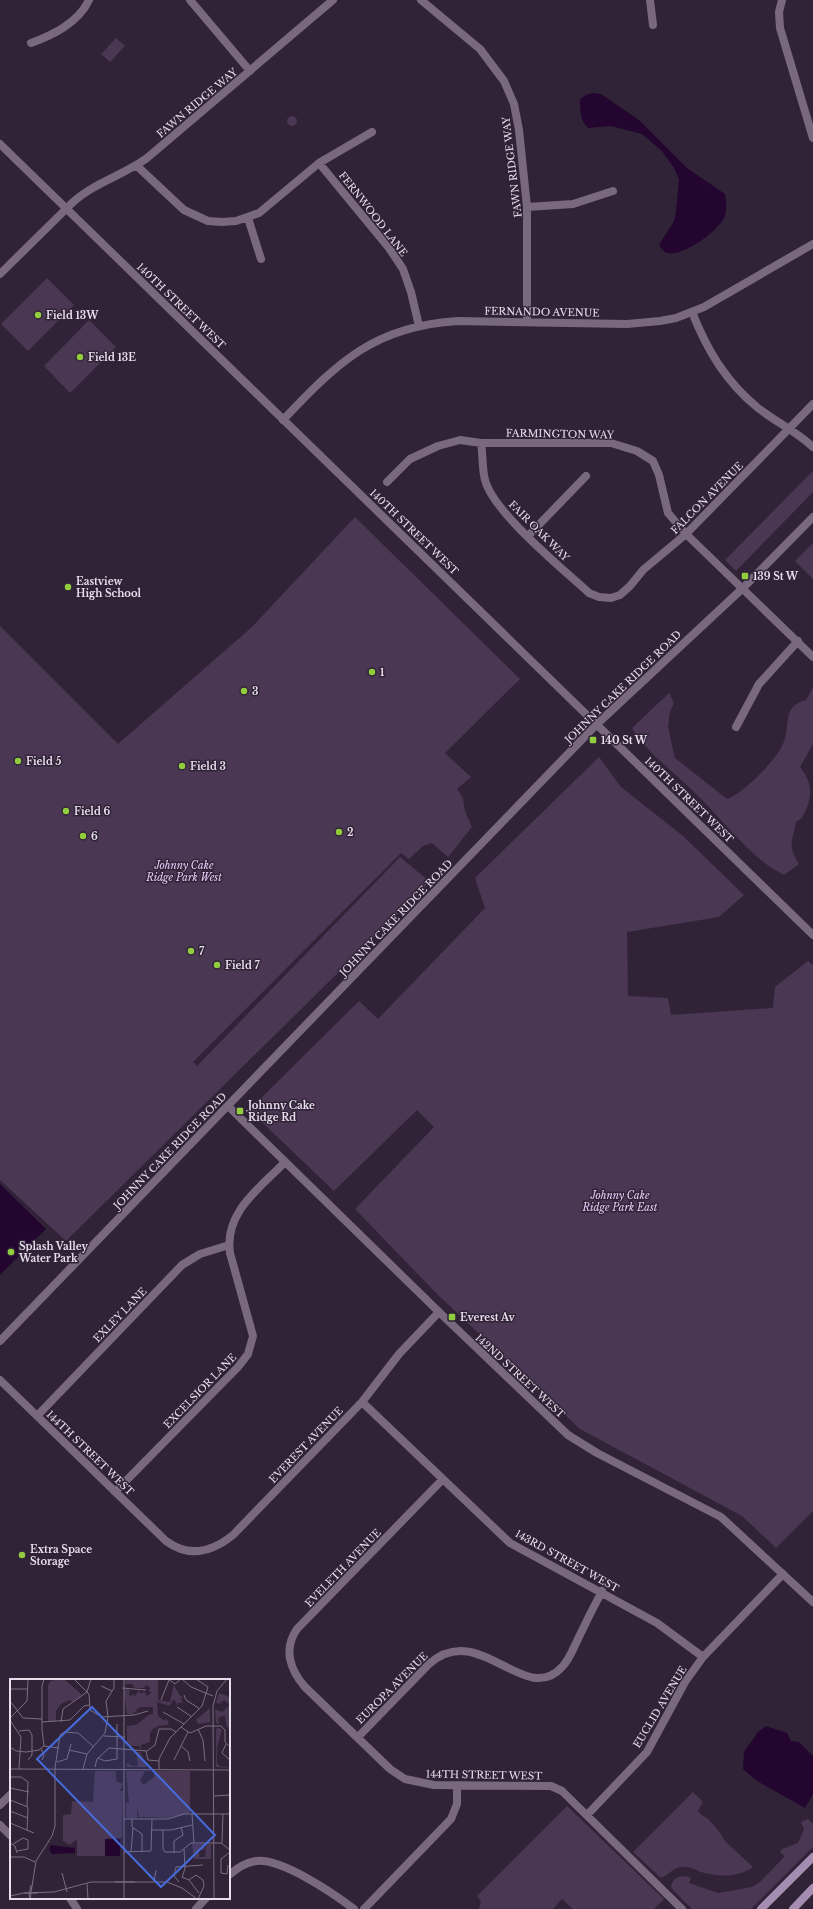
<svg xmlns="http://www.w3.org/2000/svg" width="813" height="1909" font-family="'Libre Baskerville',serif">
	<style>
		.green { fill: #4a3753 }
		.water { fill: #230530 }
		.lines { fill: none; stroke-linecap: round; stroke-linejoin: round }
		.minor { stroke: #78697f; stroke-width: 8 }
		.tertiary { stroke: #78697f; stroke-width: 8 }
		.secondary { stroke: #a48db0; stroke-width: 8 }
		.poi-dot { fill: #91cd3f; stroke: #302337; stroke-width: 1.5 }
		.labels { text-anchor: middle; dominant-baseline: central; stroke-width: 3; stroke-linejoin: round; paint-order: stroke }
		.street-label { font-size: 10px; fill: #e8dfed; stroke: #302337 }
		.poi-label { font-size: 10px; font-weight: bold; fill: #e8dfed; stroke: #302337; text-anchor: start }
		.park-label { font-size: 10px; font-style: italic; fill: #eaccf9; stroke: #302337 }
		.inset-road { fill: none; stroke: #7a6e80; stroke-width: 1 }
		.view { fill: #466bdc; fill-opacity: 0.15; stroke: #466bdc; stroke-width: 2 }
		.inset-edge { fill: none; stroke: #e8dfed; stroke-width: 2 }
	</style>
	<rect width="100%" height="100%" fill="#302337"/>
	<path class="green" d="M116,38l9,8 -15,16 -9,-8z
		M287 121a5 5 0 1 1 10 0a5 5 0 1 1-10 0Z
		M47,278l27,27 -46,46 -27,-27z
		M89,320l27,27 -46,46 -26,-27z
		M813,471v21l-77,79 -11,-11z
		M355,517l165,162 -75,74 26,24 -14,12 6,9 2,13 7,16 -24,30 -16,-14 -9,3 -14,13 -8,-6 -208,209 4,4 203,-209 30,25 -364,359 -66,-61v-554l118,118 134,-117z
		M813,543v36l-18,-18z
		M813,687v57l-13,23c13,16 13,30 3,49 -1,3 -5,4 -7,6 -1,3 -1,7 -2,9 -4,15 -3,20 5,33l-15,11c-32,-15 -62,-56 -88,-81 -21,-21 -48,-40 -64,-66l37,-35 5,10 -4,9 -2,15 7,31 52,41c16,-5 49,-39 56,-55 9,-20 -3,-36 23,-44z
		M599,757l22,30 62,49 61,59 -25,22 -92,15 1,64 40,2 3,17 102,-7 2,-21 33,-26 5,4v546l-37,37 -34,-32 -162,-87 -143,-135 -82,-85 79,-82 -17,-17 -83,81 -85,-81 110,-109 19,18 107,-111 -10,-30z
		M693,1792l10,10 -5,9c3,4 6,5 10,8 4,4 15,16 16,21l29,27c-15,11 -35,10 -52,5 -6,-2 -12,-6 -18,-5 -10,0 -14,8 -22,11l-28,-26z
		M567,1806l97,93 -10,10h-81l-11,-10 -9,10h-74l2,-8 -4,-5z
		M808,1819l5,5v23l-62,62h-59l-21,-21c1,-12 11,-14 20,-10l-2,5 29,10 34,-6 8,-5 25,-26 -5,-4 2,-3 16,-6 6,-14 -3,-7z"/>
	<path class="water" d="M593,93l8,1 38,26 48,48 38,26c1,8 2,14 0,22 -5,14 -42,41 -57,37 -5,-1 -7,-5 -9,-8l15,-24 2,-9 3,-33 -5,-11 -12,-17 -20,-17 -31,-8 -23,2c-8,-7 -8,-19 -8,-29l6,-4z
		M0,1184l46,45 -46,46z
		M766,1726l21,7 4,8 8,1 14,14v38l-8,14 -48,-27 -14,-12 1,-17 14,-20z"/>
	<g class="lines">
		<path class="minor" d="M190,0l60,71
			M421,0l59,49 24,32 10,23 5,26 8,77v115
			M650,0l3,25
			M782,0l-3,12 1,16 33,110
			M31,43c22,-8 47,-20 58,-43
			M319,163l70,85 14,21 8,23 8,34
			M137,166l47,44 24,11 14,1 14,-1 23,-8 60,-50 53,-31
			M527,207l46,-3 40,-13
			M67,208c22,-24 54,-31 80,-50l186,-158
			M248,218l13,41
			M692,312c15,38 34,70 66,96 18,14 39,24 55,39
			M283,420c54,-57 91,-94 175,-99l169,3 33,-3 16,-3 28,-11 109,-63
			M481,443c2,12 1,26 4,37 8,32 78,89 104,113l10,4 12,1 9,-3 10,-9 13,-16 43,-36 127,-130
			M387,482l23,-23 28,-13 22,-6 21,3h130l26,8 16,10 6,14 9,38 18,21 127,123
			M528,536l58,-60
			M736,727l23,-43 39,-43
			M0,1380l166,161c23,17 46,11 67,-6l129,-133 37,-48 40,-42
			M362,1402l148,141 147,80 46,34
			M37,1416l145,-151 18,-11 29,-9
			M442,1480l-145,149c-14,20 -7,41 8,58l85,82 15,10 29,6 117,1 11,5 120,118
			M115,1492l123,-125 10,-13 5,-18 -23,-83c-6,-41 30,-65 55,-91
			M358,1737l71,-73c50,-45 96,44 133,3 7,-7 11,-18 15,-26 8,-17 16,-33 25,-50
			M0,1805l11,-11
			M587,1815l60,-63 38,-70 18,-25 80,-83
			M229,1875c9,-7 15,-12 27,-14 26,-3 78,33 98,48
			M196,1909l10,-11
			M364,1909l87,-90 6,-15v-18"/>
		<path class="tertiary" d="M0,144l813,791
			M0,274l67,-66
			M228,1106l211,206 129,123 29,18 124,64 92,85
			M0,1341l597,-617 146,-136 70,-71
			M0,1825l11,11
			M70,1898l7,11"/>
		<path class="secondary" d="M761,1909l52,-52
			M793,1909l20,-21"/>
	</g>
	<g class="poi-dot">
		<circle cx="38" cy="315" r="4"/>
		<circle cx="80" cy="357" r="4"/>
		<rect x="741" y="572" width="8" height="8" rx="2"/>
		<circle cx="68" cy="587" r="4"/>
		<circle cx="372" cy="672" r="4"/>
		<circle cx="244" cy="691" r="4"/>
		<rect x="589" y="736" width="8" height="8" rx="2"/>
		<circle cx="18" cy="761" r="4"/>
		<circle cx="182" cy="766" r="4"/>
		<circle cx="66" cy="811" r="4"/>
		<circle cx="339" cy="832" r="4"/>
		<circle cx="83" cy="836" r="4"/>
		<circle cx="191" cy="951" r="4"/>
		<circle cx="217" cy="965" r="4"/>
		<rect x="236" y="1107" width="8" height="8" rx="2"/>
		<circle cx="11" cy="1252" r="4"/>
		<rect x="448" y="1313" width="8" height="8" rx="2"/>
		<circle cx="22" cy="1555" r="4"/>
	</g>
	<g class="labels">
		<g class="street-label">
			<text transform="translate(197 103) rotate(-40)">FAWN RIDGE WAY</text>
			<text transform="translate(512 167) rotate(-97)">FAWN RIDGE WAY</text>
			<text transform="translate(373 214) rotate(52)">FERNWOOD LANE</text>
			<text transform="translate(181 306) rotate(44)">140TH STREET WEST</text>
			<text transform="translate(542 312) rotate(1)">FERNANDO AVENUE</text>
			<text transform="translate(560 434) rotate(1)">FARMINGTON WAY</text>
			<text transform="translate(707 498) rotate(-45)">FALCON AVENUE</text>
			<text transform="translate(539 531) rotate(45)">FAIR OAK WAY</text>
			<text transform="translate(414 532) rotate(44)">140TH STREET WEST</text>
			<text transform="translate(623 687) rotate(-44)">JOHNNY CAKE RIDGE ROAD</text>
			<text transform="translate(689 800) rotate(44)">140TH STREET WEST</text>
			<text transform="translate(396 918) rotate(-46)">JOHNNY CAKE RIDGE ROAD</text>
			<text transform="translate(170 1151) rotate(-46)">JOHNNY CAKE RIDGE ROAD</text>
			<text transform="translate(120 1315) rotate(-46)">EXLEY LANE</text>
			<text transform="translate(520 1376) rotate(43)">142ND STREET WEST</text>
			<text transform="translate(200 1391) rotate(-46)">EXCELSIOR LANE</text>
			<text transform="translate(306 1445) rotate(-46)">EVEREST AVENUE</text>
			<text transform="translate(90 1453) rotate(44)">144TH STREET WEST</text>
			<text transform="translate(567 1561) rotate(29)">143RD STREET WEST</text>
			<text transform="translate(343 1568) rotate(-46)">EVELETH AVENUE</text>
			<text transform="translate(392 1688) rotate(-45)">EUROPA AVENUE</text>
			<text transform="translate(660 1707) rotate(-59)">EUCLID AVENUE</text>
			<text transform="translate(484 1775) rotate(1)">144TH STREET WEST</text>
		</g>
		<g class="poi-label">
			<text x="46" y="315">Field 13W</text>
			<text x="88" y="357">Field 13E</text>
			<text x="753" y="576">139 St W</text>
			<text x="76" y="581">Eastview<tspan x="76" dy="12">High School</tspan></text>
			<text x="380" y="672">1</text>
			<text x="252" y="691">3</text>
			<text x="601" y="740">140 St W</text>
			<text x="26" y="761">Field 5</text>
			<text x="190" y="766">Field 3</text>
			<text x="74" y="811">Field 6</text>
			<text x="347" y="832">2</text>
			<text x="91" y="836">6</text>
			<text x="199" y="951">7</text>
			<text x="225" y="965">Field 7</text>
			<text x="248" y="1105">Johnny Cake<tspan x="248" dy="12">Ridge Rd</tspan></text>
			<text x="19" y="1246">Splash Valley<tspan x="19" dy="12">Water Park</tspan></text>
			<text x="460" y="1317">Everest Av</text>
			<text x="30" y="1549">Extra Space<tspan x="30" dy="12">Storage</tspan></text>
		</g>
		<g class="park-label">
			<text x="184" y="865">Johnny Cake<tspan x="184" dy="12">Ridge Park West</tspan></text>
			<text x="620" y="1195">Johnny Cake<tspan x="620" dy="12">Ridge Park East</tspan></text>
		</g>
	</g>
	<g transform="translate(10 1679)">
		<rect width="220" height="220" fill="#302337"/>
		<path d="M49,0l6,1 17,15 -10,7 -2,-2 -9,4 -5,7v10h-8v-36l3,-4zM116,0h32v21l12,2 4,-17 6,11 4,1 -3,1 2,5h-5v3l-4,-7 -5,7 -12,-4 1,14 7,5 1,-3 3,5 -2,2 -10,1 1,4 -2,-3 -2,1 -4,5v9l-9,3v5l-2,-4h-12v-20l9,-1 14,-11 3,1v-8h-12l-4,2 -1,4 -2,-2 -1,3h-6l-3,-22 2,-3 4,1 -1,5 2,1 3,-2v3l5,-6 3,3 2,-3 3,5 4,-3 -3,-3 3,-2 -5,-3 -2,3h-9l-3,-4h-7zM209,14l11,4v31l-3,-1 -2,-11h-4l-3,3 1,5 -3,-1 -1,-14 7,3 8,-7 -6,-5 -5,4 -3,-2zM200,29v14l-12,2 -2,-4zM208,49l4,1 -5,19v15l3,3 10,2 -14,-1v-38zM126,73h4l7,15h-20v-4l5,3h6zM85,92h21v10l7,3 -3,7h3l-1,47 -17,1v17h-28v-17l-7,6 -7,-4v-26l8,-1 1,-13 21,1zM116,92h19l-5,10 4,4 10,-8v-6h36v42l-21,5 -30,-1 -2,-10v11h-11v-15h3zM182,165h13l-1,6h-6l2,7h5l1,-13h5v15h-17z" fill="#4a3753"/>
		<path d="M95,160h15v17h-15zM41,166l24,3v5l-23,1 -3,-5z" fill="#230530"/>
		<path class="inset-road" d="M64,0l15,15 1,16 12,7 32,-2 14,-4M158,0l7,5 6,-5M172,0l9,8 22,9M91,7l11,5M112,9l24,2M0,10h18M174,16l2,5 14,9M151,21l8,-20M0,22l13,17 19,1M167,28l15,10M153,33l21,12M0,39l17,-17 1,-22M0,41l11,17 -2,32M32,43l28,-2 14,-14 5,-1M51,43l2,-13 24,-17 4,-13M171,48l9,6 16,-7h15l4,4v12l5,5M188,50l5,11 2,21M9,52l10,-1 3,5v20l-4,5M94,57l21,1M216,65l-4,9 8,7M34,67l15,2M171,67l7,6 2,9M0,68l6,4 10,1 13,-2 5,-4 -2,-17v-43l2,-7M31,70l3,6 -2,5M59,71l18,4M136,72l2,9 11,1M88,79l7,3 12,-2v-35M164,81l14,-28M47,83l10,-3 4,-15M85,88l2,-8 12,-11 38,3 8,-6 4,-16h12l5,3M0,90l220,1M73,90l4,-15 18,-21 3,-16 -2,-16 8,-13v-9M149,90v-10l11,-21 32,-32 6,-19 -12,-8M0,98h11l7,5 -1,24M0,109l19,4M204,117l16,-1M0,121l18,7 -1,24M0,132l18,7M182,135l2,29M114,140h44l16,-5h46M122,140v8l10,7v18M0,144l24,10M142,151h19l21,-5M153,151v19l2,3h15l11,-9h30l9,7M0,164l5,3 2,7M212,164l1,-29M3,165l10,-6 5,2v9l-11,2M114,173l27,-1 1,-32M121,173l2,-24M164,174v-12l9,-6 -2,-8M0,178h14l11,5M218,186l-1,9 -6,-1v-14l9,-7M52,194l5,19M172,198l7,3 7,-5 7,5 1,6 -6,13M172,199l3,-10 -1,-19M179,201l10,13M125,203h-20h52l15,6 15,11M144,203l2,-12M169,203l-5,-6 2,-9 27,-2M77,205l1,15M21,206l-2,9 1,5 6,-38 16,-25 3,-10v-58l5,-33 4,-3 14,1 16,14M28,214h-14l30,-1 37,-10h24M0,217l14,-3M114,220v-220M204,220l-1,-193 4,-15 10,-12"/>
		<path class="view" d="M82,28l123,128 -54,52 -124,-128z"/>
		<rect width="220" height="220" class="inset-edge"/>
	</g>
</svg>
